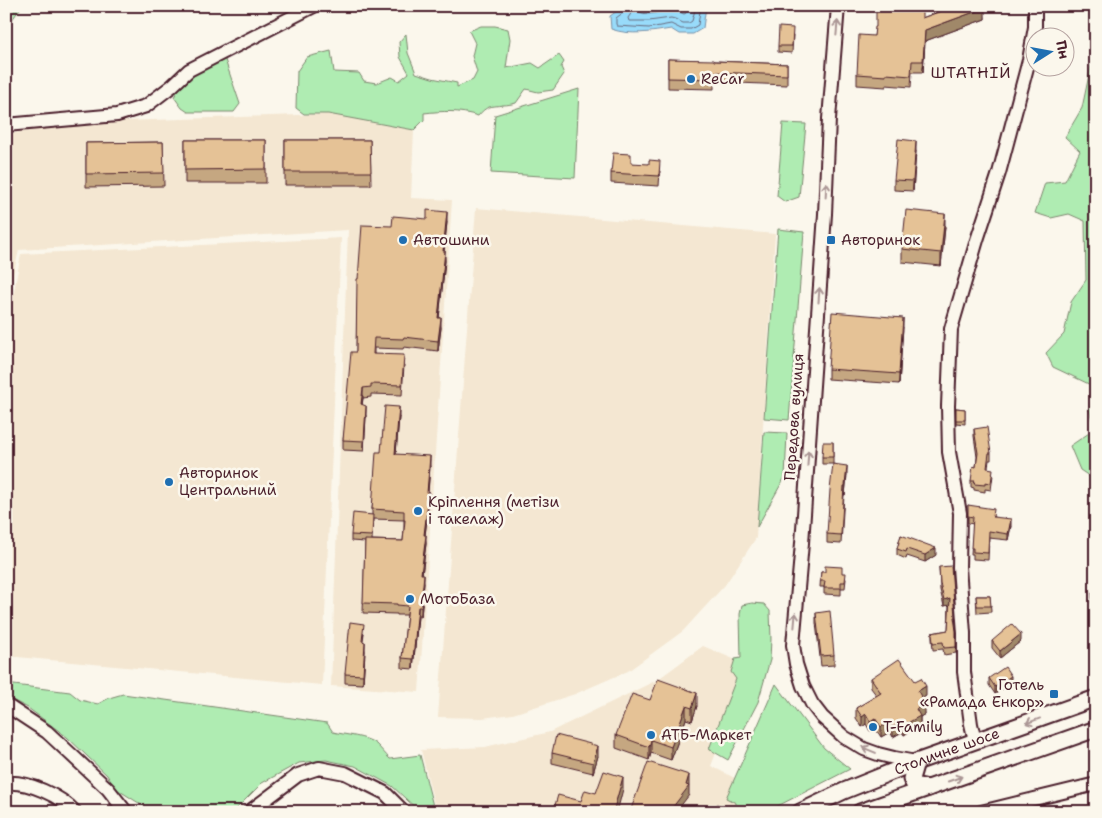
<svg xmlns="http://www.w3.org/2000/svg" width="1102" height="818" font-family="'Shantell Sans',sans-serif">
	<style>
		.built { fill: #f4e7d2 }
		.green { fill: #afecb2; stroke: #7c866e }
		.water { fill: #98dbfa; stroke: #7990a7 }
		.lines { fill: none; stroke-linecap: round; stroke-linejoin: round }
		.shore { stroke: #696a7e; stroke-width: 1 }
		.minor-casing { stroke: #4a1f2b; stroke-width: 16 }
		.major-casing { stroke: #4a1f2b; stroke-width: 19 }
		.minor { stroke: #fbf7ec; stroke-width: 12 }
		.major { stroke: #fbf7ec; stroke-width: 15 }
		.wall { fill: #c5a781; stroke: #4a1f2b; fill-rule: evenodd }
		.shaded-wall { fill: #a08869; stroke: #4a1f2b }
		.building { fill: #e5c296; stroke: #4a1f2b }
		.oneway { stroke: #ab9695 }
		.poi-dot { fill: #1f6fb2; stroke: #fbf7ec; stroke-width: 2 }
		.labels { text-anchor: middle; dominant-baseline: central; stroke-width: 5; stroke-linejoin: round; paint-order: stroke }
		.poi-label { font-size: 15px; fill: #4a1f2b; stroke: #fbf7ec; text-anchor: start }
		.street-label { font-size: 15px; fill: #4a1f2b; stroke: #fbf7ec }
		.neighbourhood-label { font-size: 16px; letter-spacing: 1px; fill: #4a1f2b; stroke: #fbf7ec }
	</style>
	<rect width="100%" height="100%" fill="#fbf7ec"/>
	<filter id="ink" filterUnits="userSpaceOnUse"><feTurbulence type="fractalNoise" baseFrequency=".02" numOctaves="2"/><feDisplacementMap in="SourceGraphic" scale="10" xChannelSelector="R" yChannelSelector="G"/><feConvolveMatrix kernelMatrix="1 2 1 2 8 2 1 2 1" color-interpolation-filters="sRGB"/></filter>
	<g filter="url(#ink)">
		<path class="built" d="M328,114l86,16 -3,68 41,2 -33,492 -88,-6 17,-456 -329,20 -12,51h-1v-167l88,-12z
			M476,208l299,26 -19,304 -31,47 -42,46 -55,40 -53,23 -62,20 -31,4 -44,-1z
			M341,238l-19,447 -316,-29v-349h5l10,-53z
			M703,646l47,20 -39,100 69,35 -14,11h-330l-15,-62 64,-3 65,-15 107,-52z"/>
		<path class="green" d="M6,6h16l-16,22z
			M481,26h14l13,3 2,10 -4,29 26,-5 8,5 19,-13 5,7 -3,5 3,7 -11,16 -15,2 -12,-3 -10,14c-4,1 -8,2 -13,2 -13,2 -16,0 -25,11 -18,-6 -36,-5 -54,-3v7l-10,10 -86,-16h-24l-8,-6 1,-37 10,-14 24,-6 3,21 25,1 5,8 13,2 15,-6 7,4 10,-8 -9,-16 -1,-15 7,-8 2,19 8,20 16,5 25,5v4l16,-7 4,-8 -5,-16 3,-13 -6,-12z
			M1096,42v437l-4,-1 -12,-8 -10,-24 25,-17 -6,-19 4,-24 -40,-19 -7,-14 18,-19 7,-32 15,-22 -1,-59 -16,-7 -18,4 -16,-5 10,-30 20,-2 15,-30 -15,-14 17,-29z
			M224,57l16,47 -6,8h-46l-6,-4 -8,-11c10,-21 30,-30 50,-40z
			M579,89l-4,89 -84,-5 4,-58z
			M783,123l23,1 -7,73 -14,5 -8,-6z
			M778,229l26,3 -15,188 -25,-2z
			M764,432l23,1 -2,44 -28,50z
			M752,603l12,1 6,7 1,28 -1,21 -12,42 -30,58 -19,-11 27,-70 -5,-7 4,-13 6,-1 -1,-44 2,-9z
			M6,684l64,8 10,8 18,4 11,-6 14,-4 204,29 6,9c12,3 33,4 43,12 5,5 10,11 14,15l30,-4 14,55 -3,2h-11l-28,-26 -37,-20 -29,-6 -27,3 -37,20 -29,29h-80l-38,-24 -8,-13 -40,-38 -39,-29 -22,-11z
			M776,684l48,64 26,21 -84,43h-33l3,-9 -10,-5z"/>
		<path class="water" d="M624,6h84l-3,7 -2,15 -10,6h-14l-8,-5c-19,3 -41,7 -60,0l-1,-13z"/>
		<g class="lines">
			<path class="shore" d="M626,6l-2,6 -8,6v6l1,2 32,2 22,-4 10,5h10l7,-4 2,-14 3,-5
				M632,6v6l-4,6 1,3h20l22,-3 4,1 8,4h6l3,-2 4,-15
				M640,6v6c9,5 21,-2 32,-2 4,0 8,2 12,4l2,-1 1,-7"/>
			<g class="minor-casing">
				<path id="minor" d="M838,6l-9,113 -4,95 -23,329 -9,102 3,19 7,22 9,18 10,13 22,20 20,12 14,5 16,4 22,4
					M6,125l111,-10 29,-9 26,-20 17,-16 125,-64
					M6,705l41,27 61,57 18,23
					M975,741l-4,-17 -7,-52v-39l-5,-66 1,-54 -11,-61 -1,-46 3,-77 26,-89 22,-67 30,-113 6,-33v-21
					M6,783c22,-2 55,13 69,29
					M249,812l49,-37 21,-7 26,5 40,20 19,19
					M981,812l115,-28"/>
			</g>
			<g class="major-casing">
				<g id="major">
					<path d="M916,762l-5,17 3,6 14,3"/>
					<path id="s1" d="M800,812l44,-21 72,-29 180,-64"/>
					<path d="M860,812l236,-83"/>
				</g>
			</g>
			<use href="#minor" class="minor"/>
			<use href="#major" class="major"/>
		</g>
		<path class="wall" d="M942,6h42l1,13 -60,22 -2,31h-11l-1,15 -25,-2v2l-29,-2v-11l17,-38 2,-9 46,-9 21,-8z
			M793,35l-1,18 -14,-1v-6z
			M668,59l119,5v21l-73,-3v7l-46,-1z
			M185,140h81v43h-81z
			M285,140h85l1,45h-86z
			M163,142l1,44 -78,1v-44z
			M916,151l-3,40 -19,-1v-10z
			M631,163l29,8 -1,15 -48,-3v-10z
			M447,222l-3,29 1,10 -6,57 2,10 -3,23 -34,-4 -1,2 -29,-1v6l30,11 -2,30 -31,-1v3l-8,1 -1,6 4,12 -2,35 -21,-1v-10l13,-88 2,-73 34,-53z
			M945,227l-4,39 -39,-4v-13z
			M903,327l-4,57 -71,-5v-10z
			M956,408l9,1v15l-9,-1z
			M399,417l-3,37 34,12 -2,27 1,9 -4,33 1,9 -4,30 2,9 -3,34 -3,-1 -5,53 -11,-1v-10l5,-43h-10v-1l-34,-1 2,-71 -14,-1v-6l21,-20v-6l9,-57zM373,519l31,1v9l-1,12 -31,-1z
			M974,429l17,24v7h-2l-1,8 5,7 -2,15 -6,-1v3l-11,-2v-2l-3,-1v-6l5,-14 1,-10 -3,-21z
			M833,442v22h-11v-7z
			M847,474l-2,21h-1l-3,49 -14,-1v-9z
			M968,505l26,12 17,9 -3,14 -19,-2 -1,22 -15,-1v-5h-2l2,-30 -5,-1z
			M1096,528v28h-3v-14z
			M901,535l35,20 -11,7 -18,-6 -1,3 -9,-4v-6z
			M939,567l16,50 1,36 -12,2 -1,-6 -10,1 -1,-11v-6l16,-3 1,-25 -5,1 -4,-16z
			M821,572l21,1 4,6 -1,9h-4v7l-17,-1v-7h-4z
			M1096,592v22l-4,-11v-10z
			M976,596h14l1,16 -14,1z
			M816,613l18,42v10l-13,1 -5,-43z
			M364,633l-1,8 2,10 -2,33 -18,-1v-9z
			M992,641h29l-21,17 -8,-10z
			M871,678l55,18 -4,2 3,16 -5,3v8l-16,10 -2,-3 -9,5 -3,-5 -9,5 -6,-9 -5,3 -4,-7 -4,3 -6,-9v-10l21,-12 -6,-8z
			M989,678l22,5 -16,11 -6,-9z
			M650,700l47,6 -5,15 -6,-2 -15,41 -20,-7 -2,7 -33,-12v-13z
			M552,753l46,3 -5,17 -41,-10z"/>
		<path class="shaded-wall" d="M985,8v11l-60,22 -2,31 2,-42z
			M916,141v10l-3,40v-10z
			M447,212v10l-4,39v-10z
			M945,214v13l-4,39v-13z
			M445,251v10l-7,67v-10z
			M441,318v10l-3,23v-10z
			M903,318v9l-4,57v-10z
			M363,388v10l-2,16v-10z
			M366,406v10l-2,35v-10z
			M399,407v10l-4,46v-9z
			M430,456v10l-3,36v-9z
			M847,466v8l-2,21v-9z
			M429,493v9l-5,42v-9z
			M1011,519v7l-3,14v-6z
			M426,535v9l-5,39v-9z
			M936,548v7l-11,7v-7z
			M424,574v9l-3,34v-10z
			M950,598v7l-6,1v-6z
			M418,607v9l-5,53v-10z
			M1021,634v7l-21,17v-7z
			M365,642v9l-2,33v-9z
			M1011,676v7l-16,11v-7z
			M926,686v10l-8,5v-10z
			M697,693v13l-5,15v-13z
			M925,704v10l-5,3v8l-16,10v-10l12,-16z
			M686,706v13l-15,41v-13z
			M866,714v10l-4,3v-10z
			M875,718v10l-5,3v-10z
			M890,722v10l-9,5v-10z
			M902,722v10l-9,5v-10z
			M651,740v13l-2,7v-13z
			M598,746v10l-5,17v-10z
			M689,775v20l-13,17h-7l17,-27z
			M623,777v12l-6,23h-4z"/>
		<path class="building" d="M876,6h46v12l25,-9 -1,-3h38l1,2 -60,22 -2,31h-11l-1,15 -25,-2v2l-29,-2 2,-39 15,1 1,-9h1z
			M779,27l14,1 -1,18h-14z
			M668,59l46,1v1l73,3v11l-73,-3v7l-46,-1z
			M898,139l18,2 -3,40 -19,-1z
			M185,140h81v29l-81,1z
			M285,140h85l1,32h-86z
			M163,142l1,31 -78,1v-31z
			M613,153l18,1v9l18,1v-4l11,1 -1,15 -48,-3z
			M427,210l20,2 -4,39h2l-7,67h3l-3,23 -34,-4 -1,2 -29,-1 -1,16 31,1 -2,30 -31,-1v3l-8,1 -2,16 5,2 -2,35 -21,-1 8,-88h5l1,-73h1l4,-54 30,1 1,-10 34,3z
			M906,210l39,4 -4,39 -39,-4z
			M832,312l71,6 -4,56 -71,-5z
			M385,406l14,1 -4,47 35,2 -3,37h2l-5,42h2l-5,39h3l-3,33h-3l-5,52 -11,-1 6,-52 -11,-1v-1l-34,-1 2,-63 38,1 2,-21h-1v-9l-32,-2 4,-57h5z
			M956,408l9,1v11h-9z
			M987,427l4,26h-2l-2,15 6,1 -2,14 -6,-1v3l-11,-1 1,-3h-4l2,-15 3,1 2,-14 -4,-24z
			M823,442h10v15h-11z
			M833,464l14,2 -2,20h-1l-3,49 -14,-1 3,-44z
			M968,505l26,4 -1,8 18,2 -3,15 -19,-3 -1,22 -15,-1v-4h-2l2,-31 -5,-1z
			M353,513l20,2 -1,21 -21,-1z
			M1096,528v15l-3,-1z
			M901,535l35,13 -11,7 -18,-6 -1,3 -9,-3z
			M825,566l17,1v6h4l-1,9h-4v6h-17l1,-7h-5l1,-9h4z
			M951,566l4,51h-1l2,14v16l-12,1 -1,-6 -10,1 -1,-10 16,-3 2,-32 -6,2 -4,-17 -1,-16z
			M1096,592v12l-4,-11z
			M976,596h14l1,10h-14z
			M830,611l4,44 -13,1 -5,-43z
			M350,622l14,2 -2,17 3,1 -2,33 -18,-1z
			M1012,624l9,10 -21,17 -8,-10z
			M899,659l16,22 6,-3 5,8 -8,5 7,13 -9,5 4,7 -16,9 -2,-3 -9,5 -3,-5 -9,5 -6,-9 -5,3 -4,-7 -4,3 -6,-9 25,-15 -10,-15z
			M1005,667l6,9 -16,11 -6,-9z
			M658,679l39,14 -5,15 -6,-2 -15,41 -20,-7 -2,7 -33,-12 16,-41 18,6z
			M556,735l42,11 -5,17 -41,-10z
			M648,762l41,13 -3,10 3,1 -20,26h-39z
			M604,771l19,6 -10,35h-60l5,-17 23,6 4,-11 11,3z
			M717,804l9,3 -2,5h-10z"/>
		<defs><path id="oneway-shaft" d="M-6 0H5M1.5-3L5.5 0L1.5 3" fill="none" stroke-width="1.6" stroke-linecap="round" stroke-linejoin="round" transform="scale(1.25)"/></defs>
		<g class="oneway">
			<use href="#oneway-shaft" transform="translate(837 28) rotate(-85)"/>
			<use href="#oneway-shaft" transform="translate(826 190) rotate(-87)"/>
			<use href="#oneway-shaft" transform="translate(819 295) rotate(-86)"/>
			<use href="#oneway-shaft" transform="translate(808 458) rotate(-86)"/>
			<use href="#oneway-shaft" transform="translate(795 620) rotate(-85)"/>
			<use href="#oneway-shaft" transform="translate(1033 721) rotate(160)"/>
			<use href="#oneway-shaft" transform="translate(869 750) rotate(-157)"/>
			<use href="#oneway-shaft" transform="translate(955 779) rotate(-19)"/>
		</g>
	</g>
	<g class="poi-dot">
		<circle cx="691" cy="79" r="5"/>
		<circle cx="403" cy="240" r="5"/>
		<rect x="826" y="235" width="10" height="10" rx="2.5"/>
		<circle cx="169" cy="482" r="5"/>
		<circle cx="418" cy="511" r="5"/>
		<circle cx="410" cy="599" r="5"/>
		<rect x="1049" y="689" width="10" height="10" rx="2.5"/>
		<circle cx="873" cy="727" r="5"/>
		<circle cx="651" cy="735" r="5"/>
	</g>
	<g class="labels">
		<g class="poi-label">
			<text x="701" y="79">ReCar</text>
			<text x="413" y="240">Автошини</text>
			<text x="841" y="240">Авторинок</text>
			<text x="179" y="473">Авторинок<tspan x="179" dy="17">Центральний</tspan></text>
			<text x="428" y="502">Кріплення (метізи<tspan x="428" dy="17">і такелаж)</tspan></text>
			<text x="420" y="599">МотоБаза</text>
			<text x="1044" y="685" text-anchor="end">Готель<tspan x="1044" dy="17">«Рамада Енкор»</tspan></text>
			<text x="883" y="727">T-Family</text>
			<text x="661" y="735">АТБ-Маркет</text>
		</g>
		<g class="street-label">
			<text transform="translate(794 417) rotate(-86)">Передова вулиця</text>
			<text stroke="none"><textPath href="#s1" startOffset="159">Столичне шосе</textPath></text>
		</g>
		<g class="neighbourhood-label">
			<text x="971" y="72">ШТАТНІЙ</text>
		</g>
	</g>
	<rect width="1102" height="818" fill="none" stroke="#fbf7ec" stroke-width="25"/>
	<rect x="12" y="12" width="1077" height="793" fill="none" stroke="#4a1f2b" stroke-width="2" filter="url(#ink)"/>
	<g transform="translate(1050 52) rotate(79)"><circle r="24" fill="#fbf7ec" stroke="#b4a19f"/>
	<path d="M0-4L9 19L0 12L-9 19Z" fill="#1f6fb2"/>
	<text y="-8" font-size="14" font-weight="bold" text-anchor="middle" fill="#4a1f2b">Пн</text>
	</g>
</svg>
